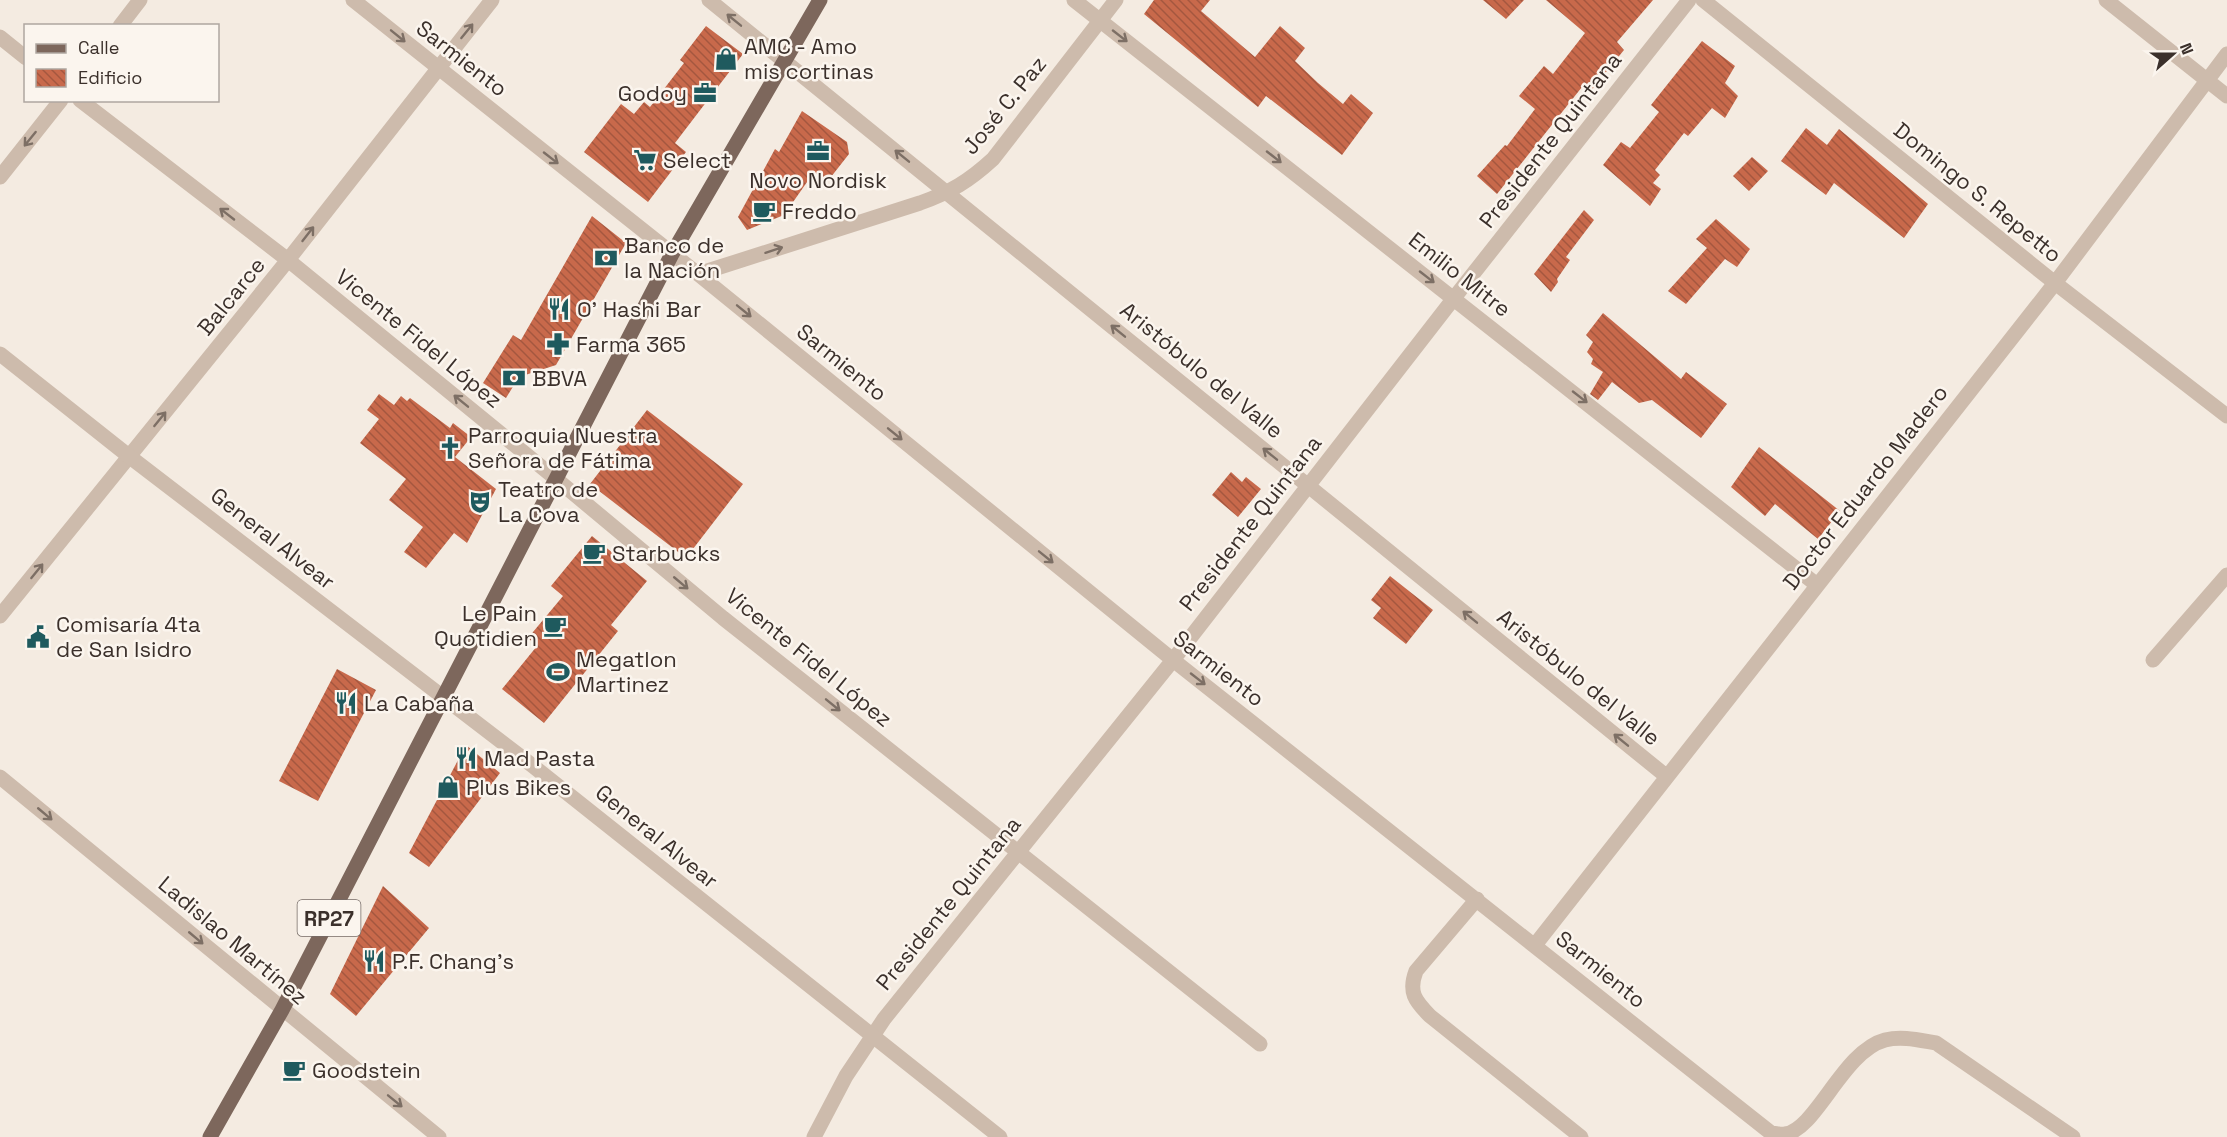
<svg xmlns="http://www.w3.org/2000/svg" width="2227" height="1137" font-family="'Space Grotesk',sans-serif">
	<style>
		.building { fill: url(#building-back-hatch) }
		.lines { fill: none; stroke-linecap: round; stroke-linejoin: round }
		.minor { stroke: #cdbbac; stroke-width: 15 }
		.tertiary { stroke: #cdbbac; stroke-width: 15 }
		.primary { stroke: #7d675c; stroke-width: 15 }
		.oneway { stroke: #7d6f65 }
		.labels { text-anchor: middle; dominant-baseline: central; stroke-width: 5; stroke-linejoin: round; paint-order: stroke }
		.shield { fill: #fbf5ee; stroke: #756b66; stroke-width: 1.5 }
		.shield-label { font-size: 21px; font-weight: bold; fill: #3b302b }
		.poi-label { font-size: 22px; fill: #3b302b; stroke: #fbf5ee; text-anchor: start }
		.street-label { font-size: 22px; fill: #3b302b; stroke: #fbf5ee }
	</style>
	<defs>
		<pattern id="building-back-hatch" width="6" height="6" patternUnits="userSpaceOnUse" patternTransform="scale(1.5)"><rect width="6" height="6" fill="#c8694b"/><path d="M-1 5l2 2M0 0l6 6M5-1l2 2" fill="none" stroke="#a4573f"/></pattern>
	</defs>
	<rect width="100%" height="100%" fill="#f4ebe1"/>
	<path class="building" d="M1154,0h56l-9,11 54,46 25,-31 25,22 -10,13 23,22 25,21 8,-10 22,19 -31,42 -76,-59 -8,11 -26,-21 -88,-72z
		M1483,0h41l-18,19z
		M1546,0h107l-36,42 7,8 -35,43 -7,-6 -85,107 -20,-18 28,-31 2,1 28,-37 -16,-13 25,-30 9,8 32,-41z
		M706,26l37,28 -68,89 11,9 -38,50 -64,-50 37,-48 13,10 10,-12 6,5 34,-44 -4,-3z
		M1702,41l33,25 -10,17 13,13 -13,22 -13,-10 -24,28 -4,-3 -29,37 5,5 -7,8 8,6 -11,17 -47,-41 18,-23 9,6 29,-36 -8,-7z
		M802,111l45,31 2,12 -22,28 -13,-10 -30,43 -37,15 -9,-13 37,-68 4,3z
		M1806,128l21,17 12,-16 89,75 -24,34 -70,-55 -8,12 -45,-34z
		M1752,157l16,14 -19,20 -16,-15z
		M1584,210l10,10 -28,37 4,3 -13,19 1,3 -7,10 -17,-18z
		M592,216l34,27 -70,122 -37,12 -13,21 -23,-15 30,-48 8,5z
		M1716,219l34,30 -13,18 -12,-8 -39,45 -18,-13 39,-43 -11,-9z
		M1603,313l78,66 5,-7 41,32 -26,34 -49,-38 -13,3 -27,-21 -14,18 -8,-6 13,-22 -12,-8 2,-5 -6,-7 6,-10 -7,-7z
		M379,394l15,11 7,-9 6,5 3,-3 40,30 3,-5 18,14 -16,20 41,32 -29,54 -13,-10 -28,35 -22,-16 19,-25 -34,-27 17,-21 -46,-36 19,-24 -12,-9z
		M647,410l96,74 -57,74 -96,-74z
		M1759,447l81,64 -22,28 -43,-35 -10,12 -34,-29z
		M1231,472l11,10 4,-5 15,12 -23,28 -26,-22z
		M592,536l55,45 -36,44 7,6 -74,92 -42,-34 35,-43 -9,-8 35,-42 -12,-10z
		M1390,576l43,34 -27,34 -33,-26 8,-10 -10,-8z
		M337,669l39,21 -58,111 -39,-20z
		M466,745l34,28 -71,94 -20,-14z
		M383,886l46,42 -73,88 -26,-22z"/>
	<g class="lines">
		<path class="minor" d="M353,0l345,274 475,386 598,473c4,0 10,2 14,1 31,-4 58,-83 100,-94 17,-4 33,0 51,3l137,94
			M709,0l957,776
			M1074,0l743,585
			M1703,0l352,283 172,133
			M2106,0l121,96
			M120,26l20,-26
			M0,37l26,21
			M80,100l208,160 267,218 168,140 537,426
			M0,177l61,-77
			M698,274l222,-71c31,-11 49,-22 73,-44l123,-159
			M0,616l288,-356 204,-260
			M2153,660l74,-85
			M0,777l439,360
			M1477,899l-61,72c-8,21 -1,30 14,45l151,121
			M1535,945l520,-662 172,-229
			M814,1137l32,-61 38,-57 289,-359 281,-362 235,-298"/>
		<path class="tertiary" d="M0,354l130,103 403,309 467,371"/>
		<path class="primary" d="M210,1137l72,-127 390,-756 148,-254"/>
	</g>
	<defs><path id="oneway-shaft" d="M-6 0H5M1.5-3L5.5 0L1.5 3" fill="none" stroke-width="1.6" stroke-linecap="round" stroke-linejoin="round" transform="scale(1.5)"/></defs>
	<g class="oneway">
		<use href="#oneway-shaft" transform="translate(734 20) rotate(-141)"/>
		<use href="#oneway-shaft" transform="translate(467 31) rotate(-51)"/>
		<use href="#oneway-shaft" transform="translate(398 36) rotate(39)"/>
		<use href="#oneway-shaft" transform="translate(1120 36) rotate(38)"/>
		<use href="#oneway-shaft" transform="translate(30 139) rotate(129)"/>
		<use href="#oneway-shaft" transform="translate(902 156) rotate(-141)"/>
		<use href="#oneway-shaft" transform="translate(1274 157) rotate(38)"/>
		<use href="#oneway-shaft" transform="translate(551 158) rotate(38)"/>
		<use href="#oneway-shaft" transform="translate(227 214) rotate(-142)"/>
		<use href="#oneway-shaft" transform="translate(308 234) rotate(-52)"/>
		<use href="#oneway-shaft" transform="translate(774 250) rotate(-18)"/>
		<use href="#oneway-shaft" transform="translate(1427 277) rotate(38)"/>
		<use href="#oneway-shaft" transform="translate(744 311) rotate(39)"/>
		<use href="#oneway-shaft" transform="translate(1118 331) rotate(-141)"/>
		<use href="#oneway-shaft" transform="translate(1580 397) rotate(38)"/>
		<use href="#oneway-shaft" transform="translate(461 401) rotate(-141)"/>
		<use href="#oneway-shaft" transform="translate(160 419) rotate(-51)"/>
		<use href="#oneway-shaft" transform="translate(895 434) rotate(39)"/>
		<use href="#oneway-shaft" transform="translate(1270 454) rotate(-141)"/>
		<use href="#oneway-shaft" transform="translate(1046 557) rotate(39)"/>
		<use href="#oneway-shaft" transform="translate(37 571) rotate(-51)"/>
		<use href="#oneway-shaft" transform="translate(681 583) rotate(40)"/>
		<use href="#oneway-shaft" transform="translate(1470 617) rotate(-141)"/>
		<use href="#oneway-shaft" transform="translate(1198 679) rotate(38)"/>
		<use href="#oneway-shaft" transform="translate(833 705) rotate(39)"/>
		<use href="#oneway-shaft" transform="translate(1621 740) rotate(-141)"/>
		<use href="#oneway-shaft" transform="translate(45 814) rotate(40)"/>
		<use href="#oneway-shaft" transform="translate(196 938) rotate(40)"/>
		<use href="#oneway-shaft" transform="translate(395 1101) rotate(39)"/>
	</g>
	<defs>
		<g id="shop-bare" transform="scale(1.8)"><path d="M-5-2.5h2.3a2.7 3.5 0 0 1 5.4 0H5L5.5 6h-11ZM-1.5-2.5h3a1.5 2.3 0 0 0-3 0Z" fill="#1f5a5e" stroke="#fbf5ee" stroke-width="2.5" paint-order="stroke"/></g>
		<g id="office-bare" transform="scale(1.8)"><path d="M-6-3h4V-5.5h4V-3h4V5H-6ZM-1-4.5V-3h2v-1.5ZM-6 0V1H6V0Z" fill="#1f5a5e" stroke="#fbf5ee" stroke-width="2.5" paint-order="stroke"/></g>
		<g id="supermarket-bare" transform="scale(1.8)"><path d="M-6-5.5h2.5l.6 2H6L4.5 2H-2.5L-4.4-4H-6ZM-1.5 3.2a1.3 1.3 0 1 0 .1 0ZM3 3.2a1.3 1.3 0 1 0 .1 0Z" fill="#1f5a5e" stroke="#fbf5ee" stroke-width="2.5" paint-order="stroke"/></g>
		<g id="cafe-bare" transform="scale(1.8)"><path d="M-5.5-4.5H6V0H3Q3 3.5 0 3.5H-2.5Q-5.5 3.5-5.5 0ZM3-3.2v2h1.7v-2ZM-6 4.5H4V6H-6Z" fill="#1f5a5e" stroke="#fbf5ee" stroke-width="2.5" paint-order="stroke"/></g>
		<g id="bank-bare" transform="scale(1.8)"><path d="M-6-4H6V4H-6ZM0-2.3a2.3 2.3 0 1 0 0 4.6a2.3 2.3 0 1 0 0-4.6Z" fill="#1f5a5e" stroke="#fbf5ee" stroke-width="2.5" paint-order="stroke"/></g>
		<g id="restaurant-bare" transform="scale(1.8)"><path d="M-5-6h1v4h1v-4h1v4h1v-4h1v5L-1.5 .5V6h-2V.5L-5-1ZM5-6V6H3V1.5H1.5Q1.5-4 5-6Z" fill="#1f5a5e" stroke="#fbf5ee" stroke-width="2.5" paint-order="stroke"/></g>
		<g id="pharmacy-bare" transform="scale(1.8)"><path d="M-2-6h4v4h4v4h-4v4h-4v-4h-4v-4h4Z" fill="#1f5a5e" stroke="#fbf5ee" stroke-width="2.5" paint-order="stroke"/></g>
		<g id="church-bare" transform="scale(1.8)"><path d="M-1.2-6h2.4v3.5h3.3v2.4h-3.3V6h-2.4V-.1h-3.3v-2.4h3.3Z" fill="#1f5a5e" stroke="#fbf5ee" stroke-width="2.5" paint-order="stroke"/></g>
		<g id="theatre-bare" transform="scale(1.8)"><path d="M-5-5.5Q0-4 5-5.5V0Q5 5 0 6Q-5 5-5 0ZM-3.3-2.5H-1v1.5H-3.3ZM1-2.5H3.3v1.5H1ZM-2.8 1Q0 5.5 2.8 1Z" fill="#1f5a5e" stroke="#fbf5ee" stroke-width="2.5" paint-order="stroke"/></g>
		<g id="civic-bare" transform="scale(1.8)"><path d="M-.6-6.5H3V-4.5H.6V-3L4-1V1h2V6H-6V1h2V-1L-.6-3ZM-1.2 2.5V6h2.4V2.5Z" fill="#1f5a5e" stroke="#fbf5ee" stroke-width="2.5" paint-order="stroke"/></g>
		<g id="stadium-bare" transform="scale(1.8)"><path d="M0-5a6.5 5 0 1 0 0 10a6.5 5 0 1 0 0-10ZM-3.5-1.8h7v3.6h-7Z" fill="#1f5a5e" stroke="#fbf5ee" stroke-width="2.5" paint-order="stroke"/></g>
	</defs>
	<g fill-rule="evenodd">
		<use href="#shop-bare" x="726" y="59"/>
		<use href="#office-bare" x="705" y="93"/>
		<use href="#office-bare" x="818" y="151"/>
		<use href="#supermarket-bare" x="645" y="160"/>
		<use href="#cafe-bare" x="764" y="211"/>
		<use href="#bank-bare" x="606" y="258"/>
		<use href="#restaurant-bare" x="559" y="309"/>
		<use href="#pharmacy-bare" x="558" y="344"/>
		<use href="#bank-bare" x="514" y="378"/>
		<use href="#church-bare" x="450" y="448"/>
		<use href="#theatre-bare" x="480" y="502"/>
		<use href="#cafe-bare" x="594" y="553"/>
		<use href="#cafe-bare" x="555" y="626"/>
		<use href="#civic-bare" x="38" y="637"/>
		<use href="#stadium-bare" x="558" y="672"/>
		<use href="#restaurant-bare" x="346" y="703"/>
		<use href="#restaurant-bare" x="466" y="758"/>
		<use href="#shop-bare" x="448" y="787"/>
		<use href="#restaurant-bare" x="374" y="961"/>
		<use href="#cafe-bare" x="294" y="1070"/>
	</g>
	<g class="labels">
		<rect class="shield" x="297.5" y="900" width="63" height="36" rx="4.5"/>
		<g class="shield-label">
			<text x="329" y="918">RP27</text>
		</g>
		<g class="poi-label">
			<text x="744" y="46">AMC - Amo<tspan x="744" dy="25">mis cortinas</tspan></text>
			<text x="687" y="93" text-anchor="end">Godoy</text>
			<text x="663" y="160">Select</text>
			<text x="818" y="180" text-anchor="middle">Novo Nordisk</text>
			<text x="782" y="211">Freddo</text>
			<text x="624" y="245">Banco de<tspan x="624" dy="25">la Nación</tspan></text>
			<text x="577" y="309">O' Hashi Bar</text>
			<text x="576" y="344">Farma 365</text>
			<text x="532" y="378">BBVA</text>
			<text x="468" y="435">Parroquia Nuestra<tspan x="468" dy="25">Señora de Fátima</tspan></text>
			<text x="498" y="489">Teatro de<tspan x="498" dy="25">La Cova</tspan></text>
			<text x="612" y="553">Starbucks</text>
			<text x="537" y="613" text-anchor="end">Le Pain<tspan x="537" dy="25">Quotidien</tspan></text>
			<text x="56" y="624">Comisaría 4ta<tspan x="56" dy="25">de San Isidro</tspan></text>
			<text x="576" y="659">Megatlon<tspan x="576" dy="25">Martinez</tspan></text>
			<text x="364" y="703">La Cabaña</text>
			<text x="484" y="758">Mad Pasta</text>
			<text x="466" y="787">Plus Bikes</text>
			<text x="392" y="961">P.F. Chang's</text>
			<text x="312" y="1070">Goodstein</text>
		</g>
		<g class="street-label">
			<text transform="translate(462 58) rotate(38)">Sarmiento</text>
			<text transform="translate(1004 105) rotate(-51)">José C. Paz</text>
			<text transform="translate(1550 140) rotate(-52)">Presidente Quintana</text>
			<text transform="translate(1978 192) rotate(39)">Domingo S. Repetto</text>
			<text transform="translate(1460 274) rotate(38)">Emilio Mitre</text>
			<text transform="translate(231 296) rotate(-51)">Balcarce</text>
			<text transform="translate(419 338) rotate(39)">Vicente Fidel López</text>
			<text transform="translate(842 362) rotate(39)">Sarmiento</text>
			<text transform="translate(1202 370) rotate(39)">Aristóbulo del Valle</text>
			<text transform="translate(1865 487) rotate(-52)">Doctor Eduardo Madero</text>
			<text transform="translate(1250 523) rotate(-52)">Presidente Quintana</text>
			<text transform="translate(273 538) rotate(38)">General Alvear</text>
			<text transform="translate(809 657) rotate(39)">Vicente Fidel López</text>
			<text transform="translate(1219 668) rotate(38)">Sarmiento</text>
			<text transform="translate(1579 677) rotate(39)">Aristóbulo del Valle</text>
			<text transform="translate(657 836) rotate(39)">General Alvear</text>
			<text transform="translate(948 903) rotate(-51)">Presidente Quintana</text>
			<text transform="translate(233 940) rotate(40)">Ladislao Martínez</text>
			<text transform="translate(1601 969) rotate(39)">Sarmiento</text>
		</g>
	</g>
	<rect x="24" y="24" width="195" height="78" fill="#fbf5ee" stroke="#aea6a0" stroke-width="1.5"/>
	<rect x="36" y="44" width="30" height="9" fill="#7d675c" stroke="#aea6a0" stroke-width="1.5"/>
	<text x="78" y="54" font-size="18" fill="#3b302b">Calle</text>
	<rect x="36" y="69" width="30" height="18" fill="url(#building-back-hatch)" stroke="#aea6a0" stroke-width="1.5"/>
	<text x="78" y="84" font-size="18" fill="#3b302b">Edificio</text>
	<g transform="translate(2173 54) rotate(69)" stroke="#fbf5ee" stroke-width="4.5" paint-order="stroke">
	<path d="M0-4.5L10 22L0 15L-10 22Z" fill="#3b302b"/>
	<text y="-9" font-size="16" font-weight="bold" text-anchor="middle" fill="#3b302b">N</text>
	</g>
</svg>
